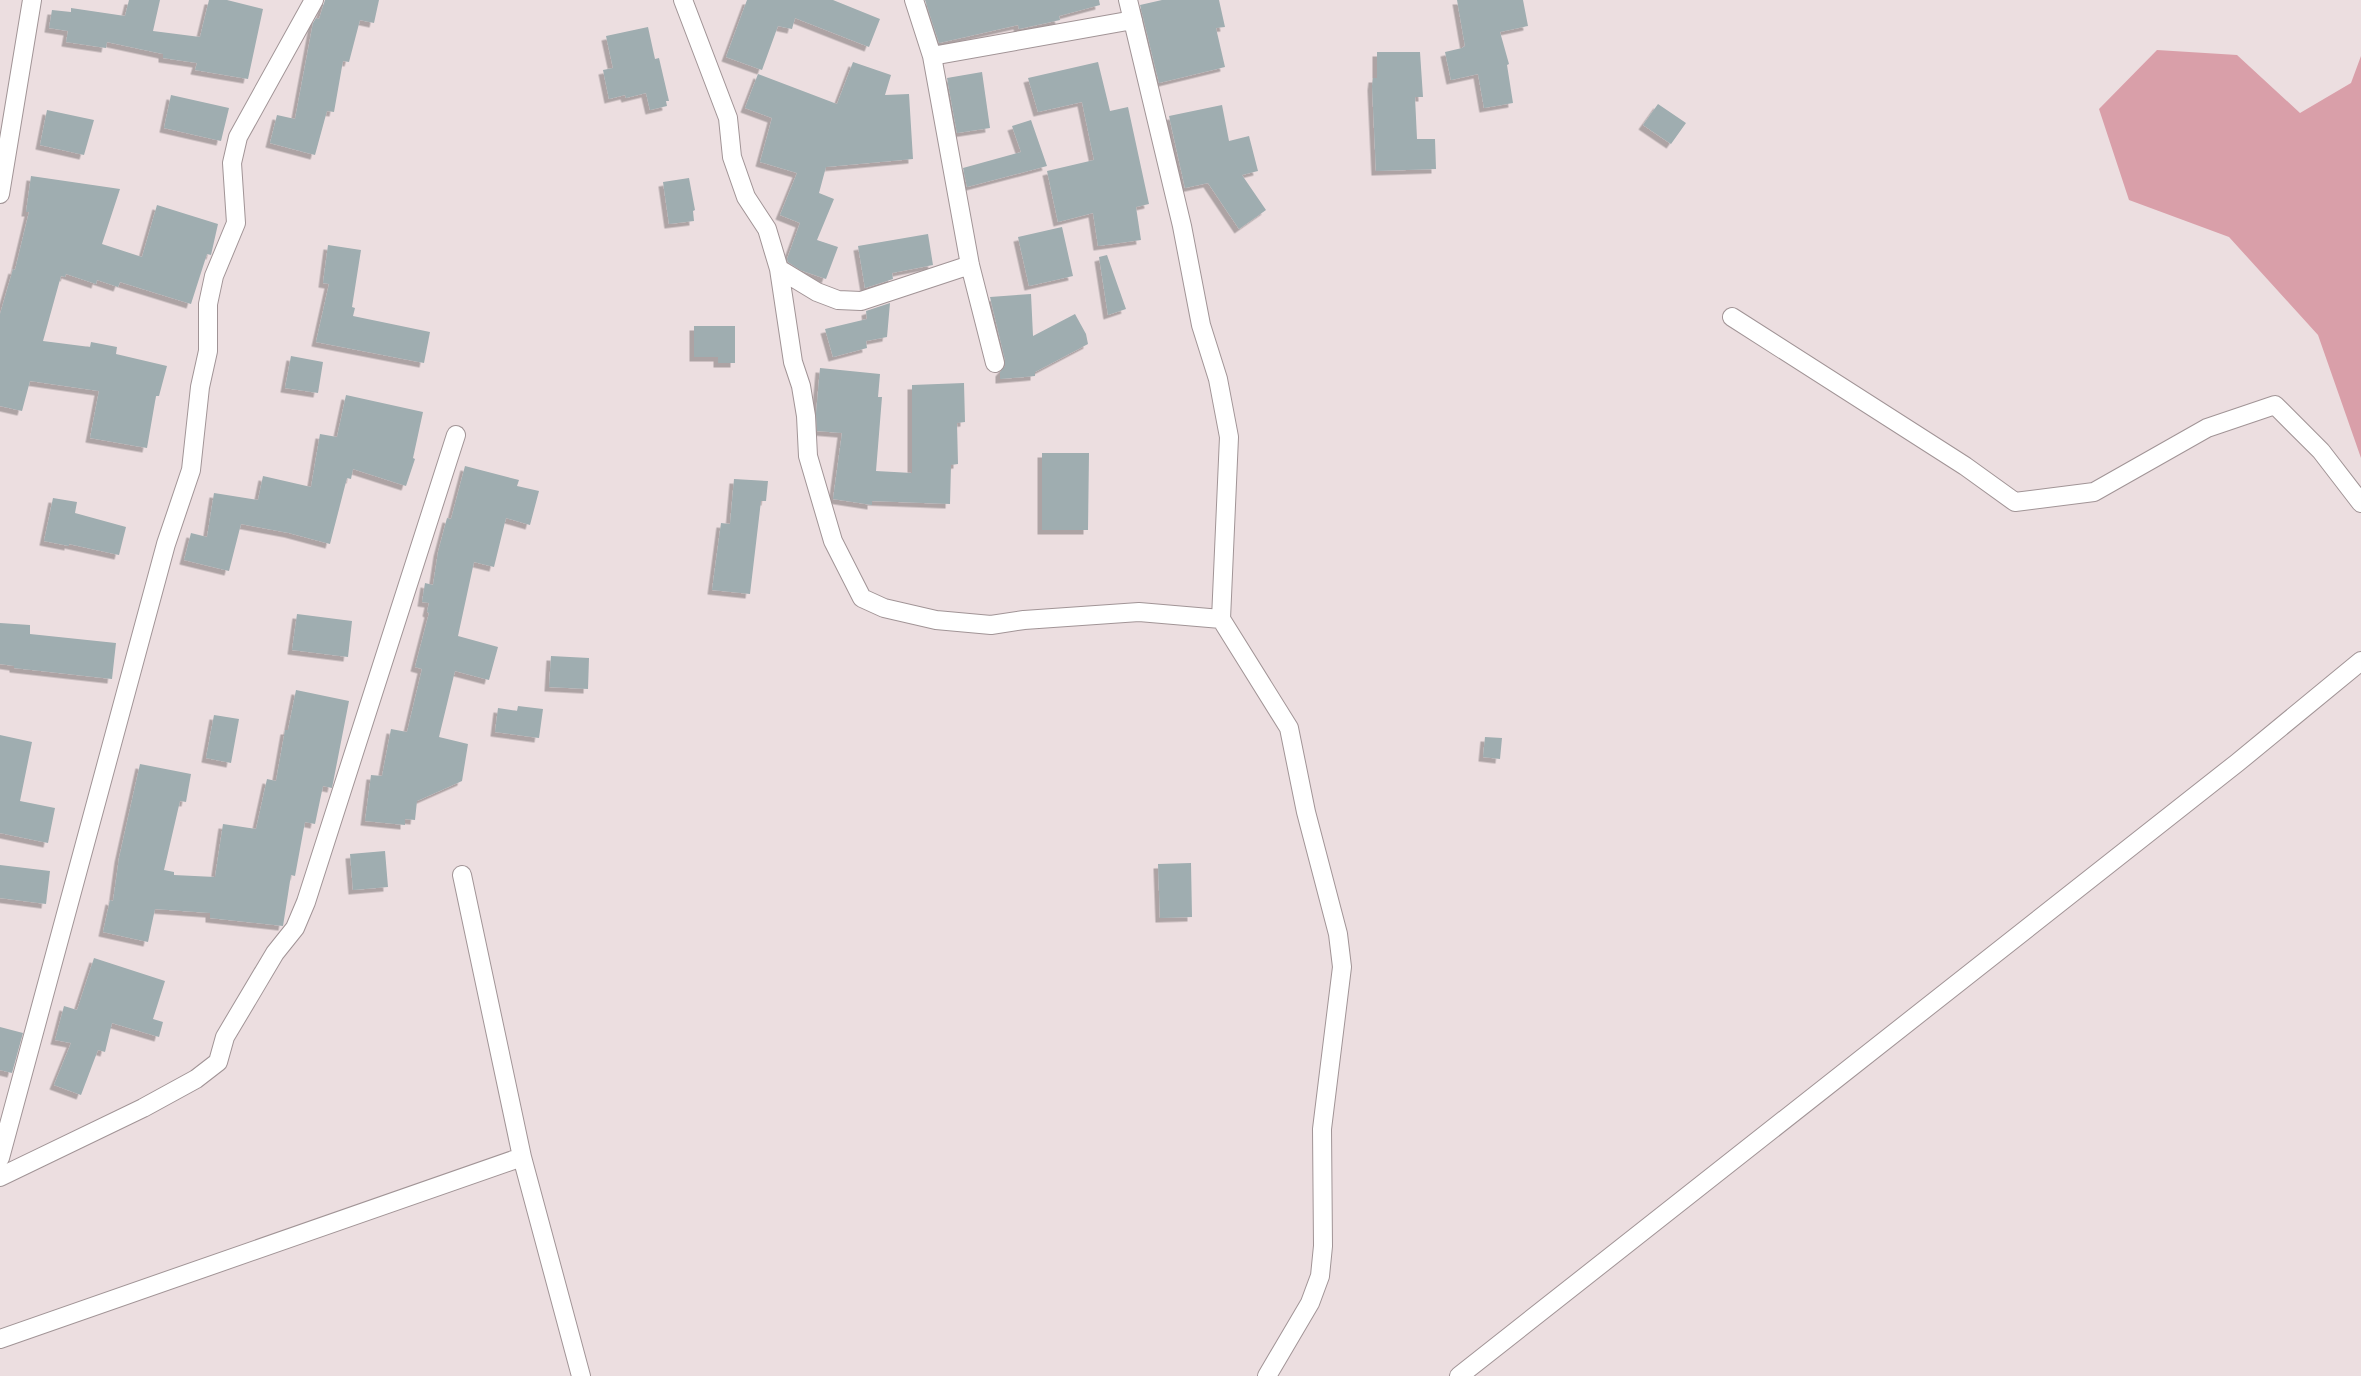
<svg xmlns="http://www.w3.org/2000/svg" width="2361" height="1376" font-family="Helvetica,sans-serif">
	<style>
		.forest { fill: #d99fa9 }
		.building { fill: #9fadb0; filter: url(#shadow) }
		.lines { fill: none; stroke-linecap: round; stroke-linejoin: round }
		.street-casing { stroke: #a19496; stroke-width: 20 }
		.street { stroke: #fff; stroke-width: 18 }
	</style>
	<defs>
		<filter id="shadow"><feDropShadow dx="-4.5" dy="4.5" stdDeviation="0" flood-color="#0004"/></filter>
	</defs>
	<rect width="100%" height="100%" fill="#ecdee0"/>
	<path class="forest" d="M2157,50l80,5 63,58 51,-30 10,-27v402l-43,-123 -89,-98 -100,-37 -30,-91z"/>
	<path class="building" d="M129,0h31l-7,31 47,6 9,-37h18l36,9 -15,70 -53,-9 2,-7 -34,-5v-4l-56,-12 -1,6 -40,-6 2,-11 -19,-3 3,-18 19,2v-4l54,8z
		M325,0h54l-5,23 -14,-3 -11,42 -6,-1 -9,51 -7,-1 -12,44 -45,-12 7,-28 18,4 18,-96 3,-5 3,1z
		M747,0h86l47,19 -11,28 -74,-29 -3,11 -14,-3 -16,44 -36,-13z
		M925,0h174l1,5 -41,11 1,4 -41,9 -1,-4 -79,18z
		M1162,0h57l6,27 -9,1 9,39 -66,16 -19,-78z
		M1457,0h66l5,26 -28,6 9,32 -2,1 6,38 -29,5 -6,-34 -27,6 -6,-28 17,-4 3,-2z
		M648,27l7,32 4,-1 10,43h-3l1,5 -17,4 -4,-17 -20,5 -1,-3 -16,4 -6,-29 10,-2 -7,-32z
		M1377,52h43l3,45h-8l2,42h18l1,30 -60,2 -4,-85 1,-8h4z
		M853,62l38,13 -6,20 24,-1 4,65 -87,8 -7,26 15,6 -17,41 21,7 -12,32 -26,-9 -12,-8 -1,-3 13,-36 -20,-8 17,-42 -37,-11 12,-44 -27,-10 13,-34 79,30z
		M1098,62l12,49 18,-4 21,97 -13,3 5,33 -43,6 -5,-33 -35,9 -11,-51 47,-11 -12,-58 -44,10 -10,-34z
		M982,72l8,56 -33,5 -10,-55z
		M171,95l58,13 -8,33 -57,-13z
		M1658,104l28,19 -15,21 -28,-19z
		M1222,105l7,36 20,-5 9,35 -16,4 24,35 -27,19 -31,-46 -23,5 -16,-72z
		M47,110l47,10 -10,35 -44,-10z
		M1031,120l16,46 -80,21 -4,-19 58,-16 -9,-26z
		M31,176l89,13 -18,55 40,13 15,-52 61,19 -7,31 -4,-1 -16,50 -71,-22 -2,5 -21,-7 -1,4 -30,-10 -1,3 -4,-1 -18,65 47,6 1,-5 26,5 -1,7 51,12 -8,30h-3l-9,52 -57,-10 9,-47 -69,-10 -8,30 -22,-5v-92l13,-45 2,1 14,-58h-3z
		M689,178l6,32 -2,1 1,10 -25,3 -6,-42z
		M1062,227l11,49 -44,10 -11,-49z
		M928,234l5,31 -41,8 1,6 -28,9 -7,-42z
		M328,245l33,5 -9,57 3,1 -2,8 77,16 -6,31 -108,-21 13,-58 -6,-1z
		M1107,255l19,54 -18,6 -9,-58z
		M1031,294l2,42 42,-22 11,20 2,10 -53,28v4l-35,3v-7l5,-6v-6l-15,-63z
		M890,303l-3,34 -21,4 1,7 -34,9 -8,-28 42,-10 -1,-8z
		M694,326h41v37h-17v-6h-24z
		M291,356l32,6 -5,31 -33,-5z
		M820,368l60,6 -2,23h4l-6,74 36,2v-88l52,-2 1,39 -8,1 1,41 -7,1 -1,39 -78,-3v4l-39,-6 9,-66 -25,-2 -1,-17z
		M346,395l77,17 -10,46 2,1 -9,27 -53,-17 -2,10 -4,-1 -17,66 -41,-11 -48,-9 -12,47 -45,-11 7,-27 16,4 7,-44 44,7 5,-24 48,11 9,-53 17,3z
		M1042,453h47l-1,77h-46z
		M465,466l54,14 -2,6 22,5 -9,34 -24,-7 -12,49 -20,-5 -16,74 40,11 -9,33 -34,-9 -16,66 29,7 -6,37 -45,20 -2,19 -10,-1v6l-40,-4 6,-46 11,1 9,-47 16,3 15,-63 -7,-2 14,-54 -2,-1 2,-9 -7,-1 3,-19 8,2 5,-33 9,-34 4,1z
		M734,479l34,2 -2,20h-5l-11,93 -38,-4 9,-67 9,1z
		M53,498l24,4 -2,11 51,14 -7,28 -50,-11v2l-25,-5z
		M297,614l55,7 -4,36 -56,-7z
		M0,623l30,2v9l86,9 -4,36 -98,-11v-2l-14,-2z
		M551,656l38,2 -1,31 -39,-2z
		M296,690l53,11 -17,87 -9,-2 -8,38 -10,-2 -10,54 -4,-1 -8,51 -73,-8v-5l-55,-4 -7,33 -45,-10 7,-32 3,1 6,-43 21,-94 51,10 -5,28 -6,-1 -16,69 10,2v3l41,2 8,-53 33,5 11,-50 9,2 9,-51h3z
		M518,706l25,3 -4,29 -44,-6 3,-24 19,3z
		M214,715l25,4 -8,44 -25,-5z
		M0,735l32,7 -12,59 35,7 -7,35 -48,-10z
		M1485,737l17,1 -2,21 -17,-2z
		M385,851l3,36 -35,3 -3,-36z
		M1191,863l1,54 -32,1 -2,-54z
		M0,865l50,6 -4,33 -46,-6z
		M94,958l71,23 -12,38 10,3 -4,15 -47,-14 -7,29 -7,-2 -17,45 -27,-10 17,-42 -16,-3 9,-34 13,4z
		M0,1027l23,6 -11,40 -12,-3z"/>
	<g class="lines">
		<g class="street-casing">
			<path id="street" d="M683,0l45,118 4,39 14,40 21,32 12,40 14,93 8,24 5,30 2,40 25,85 29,57 22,10 52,12 55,5 33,-5 115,-8 82,7
				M914,0l18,56 38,209 25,98
				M1128,0l54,226 19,99 17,54 11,58 -8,182 68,109 17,84 32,122 4,33 -20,162 1,117 -3,30 -10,27 -43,73
				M932,56l201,-36
				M0,194l32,-194
				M779,269l38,23 21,8 23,1 109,-36
				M1732,317l233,149 50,36 79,-10 113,-64 68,-23 46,46 40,52
				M462,875l60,282 59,219
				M0,1158l166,-614 25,-74 9,-83 8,-36v-47l6,-28 22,-53 -4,-60 6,-26 76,-137
				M0,1177l143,-69 53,-29 22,-17 7,-25 50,-84 20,-25 11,-26 150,-467
				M0,1339l522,-182
				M1459,1376l778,-613 124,-102"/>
		</g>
		<use href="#street" class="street"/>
	</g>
</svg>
